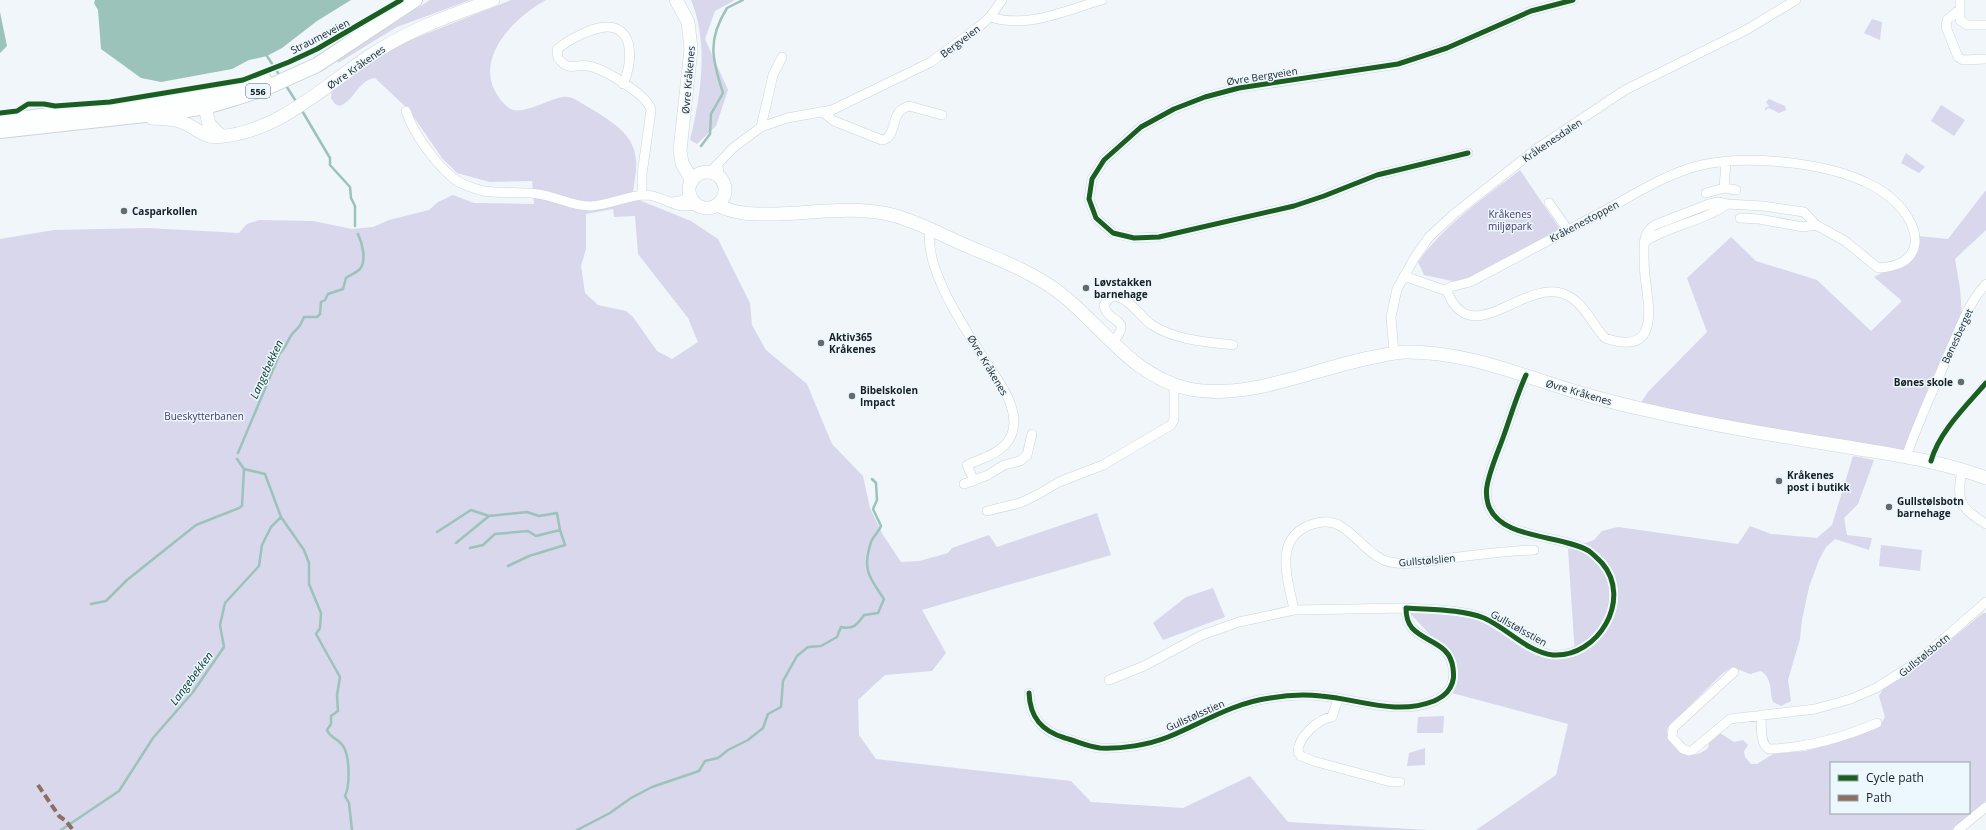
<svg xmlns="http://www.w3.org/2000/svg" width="1986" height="830" font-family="'Open Sans',sans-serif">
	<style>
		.green { fill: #d8d7ec; fill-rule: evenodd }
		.water { fill: #9bc3ba }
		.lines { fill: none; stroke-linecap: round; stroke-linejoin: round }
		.stream { stroke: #9bc3ba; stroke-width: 2.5 }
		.minor-casing { stroke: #cdd4d8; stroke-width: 10 }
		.secondary-casing { stroke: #cdd4d8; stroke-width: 14 }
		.primary-casing { stroke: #cdd4d8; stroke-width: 16 }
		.minor { stroke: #fdfefe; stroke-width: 9 }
		.secondary { stroke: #fdfefe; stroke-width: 13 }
		.primary { stroke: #fdfefe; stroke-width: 14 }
		.quiet { stroke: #8d6e63; stroke-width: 4; stroke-dasharray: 8 4; stroke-linecap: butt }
		.cycleway-casing { stroke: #ecf7fe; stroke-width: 8 }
		.cycleway { stroke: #1b5e20; stroke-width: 5 }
		.poi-dot { fill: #646b6f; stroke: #ecf7fe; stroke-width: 1.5 }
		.labels { text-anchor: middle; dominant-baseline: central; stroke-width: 3; stroke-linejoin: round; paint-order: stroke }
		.shield { fill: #ecf7fe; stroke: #586065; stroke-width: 1 }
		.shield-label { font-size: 9px; font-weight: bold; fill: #192024 }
		.street-label { font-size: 10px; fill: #192024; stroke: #ecf7fe }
		.poi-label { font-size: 10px; font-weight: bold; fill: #192024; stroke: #ecf7fe; text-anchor: start }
		.park-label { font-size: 10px; fill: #47366c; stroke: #ecf7fe }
		.water-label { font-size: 11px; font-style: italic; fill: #003228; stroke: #ecf7fe }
	</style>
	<rect width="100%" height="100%" fill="#f0f6fa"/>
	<path class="green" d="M430,0h40l-73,27 -59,36 -1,-3z
		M511,0h35c-30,16 -70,55 -51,91 3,6 11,17 18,19 14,3 36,-11 50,-13 9,-2 19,7 27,11 20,13 44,25 46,52 1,10 -2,23 -3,33l6,7 52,21 27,18 32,64 2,22 14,25 41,34 25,60 31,32 7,32 13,27 18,27 18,-1 29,-8 4,-5 37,-13 8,12 100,-34 14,42 -189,55 24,43 -14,18 -47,4 -27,25 1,35 17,24 195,22 20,21 92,6 67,-32 38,46 141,8h-1429v-591l54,-9 94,-2 91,5 8,-9 12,-4 54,1 39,8 21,-2 16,-7 40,-10 9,-8 15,-7 21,8 60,1 -2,-23 -42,1 -33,-9 -15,-15 -33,-48 -34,-32c-17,2 -20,22 -35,28l-5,-2 -4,-6 1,-10 45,-31 31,-16zM613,209l1,8 21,-1 3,38 50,64 10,24 -26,17 -15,-8 -24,-34 -7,-6 -28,-6 -13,-12 -4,-27 5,-17v-35z
		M691,0h44l-20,11 -10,28 23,51 -12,36 -19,18 -7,-4c11,-44 19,-97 1,-140z
		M1872,19l10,3 -2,18 -16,-7z
		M1769,99l16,7 1,4 -7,3 -10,-5 -4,2v-2l4,-2 -3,-4z
		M1941,105l24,15 -11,16 -23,-15z
		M1906,153l19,14 -6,6 -18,-10z
		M1520,170l40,59 -91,51 -17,1 -28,-6 -6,-13c27,-38 66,-64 102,-92z
		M1986,190v40l-31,29 5,30 2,27 -30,63 -28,72 -10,10 -256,-54 10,-15 59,-60 -20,-54 44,-41 25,24 61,19 54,51 31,-30 -28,-24 37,-19 7,-22 30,3z
		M1853,456l21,4 -16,44 -14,14 3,17 25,3 -3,12 -34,-11 -9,8 -7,13 -10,27 -7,33 -2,19 -12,41 3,21 -10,5 -8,-4c-4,-12 0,-23 -12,-31l-11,3 -18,-7 -10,7 -54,53c-5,13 10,27 23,28 7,0 12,-3 17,-7l1,-5 11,-10 14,9 9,-2 5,5 -4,6 1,6 6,7h6l16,-10 32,-3 26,-7 25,-8 25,-12 4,-7 -6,-21 4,-7 38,-25 62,-51h3v188l-34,29h-476l80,-55 12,-51 -116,-31 -3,-38 -43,-46 81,11 49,36 39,-1 -7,-106 26,-9 8,-9 16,-4 120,17 12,-18 21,8 46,4 15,-13zM1831,763h138v50h-138z
		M1881,545l41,5 -2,21 -41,-5z
		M1213,588l12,29 -62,23 -10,-17 33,-26z
		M1444,716l-1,17h-26l1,-16z
		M1425,748v17l-18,1 2,-13z"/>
	<path class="water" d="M95,0h256l-34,21 -35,27 -15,8 -18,4 -17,9 -71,13 -20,-4 -40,-29 -3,-39 -4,-7z
		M0,12l7,34 -7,7z"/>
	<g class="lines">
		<path class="stream" d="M267,56l13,20
			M285,84l12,19
			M301,109l29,49v7l20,22 1,11 4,8v20
			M701,146l9,-12 1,-20 12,-21c-11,-34 -16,-53 4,-85l16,-8
			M238,453l42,-100c7,-6 8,-15 13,-20 7,-7 7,-7 11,-16h13l3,-3 1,-12 4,-2 3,-6 15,-5 3,-11c4,-3 10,-5 14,-9 7,-9 2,-26 -2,-35
			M237,459l7,10 21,5 16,43 23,33 5,13v21l12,29 -1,15 -4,6 24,43 -3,18 1,16 -7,5v8l-4,6c3,8 12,9 16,16 7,10 7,40 2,50l4,7 3,27
			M437,532l34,-22 18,6 38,-4 12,4 18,-3 3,17 5,15 -36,11 -21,10
			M456,543l33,-27
			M470,548l13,-3 12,-11 33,-3 8,5 24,-6
			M91,604l15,-3 21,-21 69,-55 43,-17 3,-2 2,-37
			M61,830l58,-39 34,-53 40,-46 31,-45 -4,-22 5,-22 34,-37 3,-21 9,-18 10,-10
			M577,830l33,-17 21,-15 21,-11 47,-16 6,-10 13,-3 10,-8 20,-10 15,-12 5,-14 13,-7 2,-26 14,-25 11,-9 13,-1 16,-9 4,-10c12,3 16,-2 23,-12l14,-2 6,-14c-15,-22 -22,-29 -13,-57 2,-5 8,-11 10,-16l-8,-17 4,-9 -1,-17 -4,-4"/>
		<g class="minor-casing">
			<path id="minor" d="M1960,0v20l7,5h19
				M1959,10l-12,10 -1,7 12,30 5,3 23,-1
				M990,17c38,12 76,-7 112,-17
				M623,84c9,-18 13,-57 -16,-57 -10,0 -18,4 -27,8 -8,4 -17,8 -23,15l1,8c12,15 17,5 31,8 15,3 59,29 62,44l-9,64v21
				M406,111c7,22 29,52 47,67 8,7 20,10 30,13 18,3 37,0 55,3 17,2 36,13 53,12 18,-1 35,-10 53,-11 22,0 27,15 52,10
				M824,113l10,8 48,19c13,-1 10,-22 18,-29 2,-2 6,-4 9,-5l33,9
				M761,127l12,-52 9,-18
				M1468,153l-91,22 -53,21 -30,10 -135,31 -25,1 -21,-5 -17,-15 -7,-19 3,-20 12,-19 37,-33 33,-18 31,-12 34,-9 159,-24 49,-16 84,-37 42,-11
				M718,164l1,13
				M709,173l24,-25 28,-21 26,-9 45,-8 99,-48 49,-36 10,-9 12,-17
				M1724,188l12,2
				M1706,193l18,-5 2,-25
				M672,202l8,-1 10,-5
				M1549,203l19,27
				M1727,204l36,2 41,6 12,13
				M930,229c-7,42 40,107 62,142 7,11 16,23 19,35 4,10 4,23 -1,32 -9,16 -28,20 -43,27l7,16
				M1404,276l43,15 3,-4 20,-5c45,-24 89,-47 134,-71 29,-16 65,-39 98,-46 45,-10 121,-3 163,17 14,6 27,15 37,27 23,30 16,57 -24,59l-33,-27 -29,-16 -13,2 -44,-8 -19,-1
				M1447,291c23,60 74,-9 114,2 22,6 30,30 44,45 55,19 44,-29 40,-62 -1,-9 -1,-17 -1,-25 0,-11 1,-20 11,-26l54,-21 9,-2 9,2c-25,18 -57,21 -83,38
				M1112,343c23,-26 -4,-18 -8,-38l5,-7 5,-2c16,2 26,21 38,29 23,15 55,17 81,20
				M1394,353l-3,-36 6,-28 18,-32 14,-20 25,-23 81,-64 90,-60 121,-60 50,-30
				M1906,457c12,-35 28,-68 42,-102 11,-24 20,-52 38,-71
				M1962,471c-6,30 -2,37 24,53
				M964,484l24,-9 16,-10 16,-4 7,-6 5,-21
				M987,511l33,-8 17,-8 22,-13 44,-17 68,-40 3,-5v-36
				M1294,610c-6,-31 -22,-73 19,-86 9,-3 20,-3 29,3 19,12 30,34 54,36 16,2 33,-2 48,-4 30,-4 60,-8 90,-9
				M1734,672l-61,56 -1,9 11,12 6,2 4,-1 37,-31 85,-10 36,-10 25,-11 40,-25 70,-61
				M1109,680l35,-14 58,-31 37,-13 55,-12 112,-2
				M1029,693c1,25 13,38 36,45 11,3 24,9 35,10 22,1 48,-3 68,-11 34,-14 65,-34 102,-39 17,-3 34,-4 51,-2 38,3 75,20 113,5 6,-3 12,-6 16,-13 4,-7 4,-12 3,-20 -3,-25 -27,-25 -41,-40 -5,-6 -6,-13 -6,-20 25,2 54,1 78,10 23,10 43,34 69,37 45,3 80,-56 49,-92 -4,-4 -9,-9 -13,-12 -28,-17 -90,-11 -101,-47 -1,-4 -2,-13 -1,-18 3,-17 11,-34 17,-51 7,-20 13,-40 22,-60
				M1338,699l-6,18c-14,2 -34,20 -34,35l3,4 12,5 78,21h9
				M1761,715c1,10 -2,29 8,34 38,-1 73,-11 108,-26
				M1958,830l28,-23"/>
		</g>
		<g class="secondary-casing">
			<path id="secondary" d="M676,0l12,22 3,27 -11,101 2,13 10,18
				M195,102l10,5 4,17 12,12
				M152,118c10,1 21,0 30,4 11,4 22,15 33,15 65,-3 112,-55 164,-87 35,-22 75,-36 114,-50
				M689 190a18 18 0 1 1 36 0a18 18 0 1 1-36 0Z
				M717,205c20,10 37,9 59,9 39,-1 82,-9 120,2 24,7 46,19 69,29 30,13 63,25 91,45 45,33 74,86 133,99 60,12 126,-21 185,-32 11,-2 22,-5 33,-5 59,0 108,21 163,38 24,7 48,14 72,19 68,16 137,27 206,38 46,8 94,14 138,31"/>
		</g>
		<g class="primary-casing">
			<path id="primary" d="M0,121l188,-23 76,-19
				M0,131l181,-20 24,-4 31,-9 30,-10 51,-23 98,-65"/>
		</g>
		<use href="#minor" class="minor"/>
		<use href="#secondary" class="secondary"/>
		<use href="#primary" class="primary"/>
		<path class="quiet" d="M38,785l21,31 7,5 7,9"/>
		<g class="cycleway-casing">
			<path id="cycleway" d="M0,113l17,-2 11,-7h16l11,2 55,-4 133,-22 46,-18 28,-13 84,-49
				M1468,153l-91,22 -53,21 -30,10 -135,31 -25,1 -21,-5 -17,-15 -7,-19 3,-20 12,-19 37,-33 33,-18 31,-12 34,-9 159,-24 49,-16 84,-37 42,-11
				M1931,461c8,-29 35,-55 55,-78
				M1029,693c1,25 13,38 36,45 11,3 24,9 35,10 22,1 48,-3 68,-11 34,-14 65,-34 102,-39 17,-3 34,-4 51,-2 38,3 75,20 113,5 6,-3 12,-6 16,-13 4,-7 4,-12 3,-20 -3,-25 -27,-25 -41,-40 -5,-6 -6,-13 -6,-20 25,2 54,1 78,10 23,10 43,34 69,37 45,3 80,-56 49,-92 -4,-4 -9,-9 -13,-12 -28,-17 -90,-11 -101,-47 -1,-4 -2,-13 -1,-18 3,-17 11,-34 17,-51 7,-20 13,-40 22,-60"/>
		</g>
		<use href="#cycleway" class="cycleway"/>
	</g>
	<g class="poi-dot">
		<circle cx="124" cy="211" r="4"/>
		<circle cx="1086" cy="288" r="4"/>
		<circle cx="821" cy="343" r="4"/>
		<circle cx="1961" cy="382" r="4"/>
		<circle cx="852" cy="396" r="4"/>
		<circle cx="1779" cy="481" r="4"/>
		<circle cx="1889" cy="507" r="4"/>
	</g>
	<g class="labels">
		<rect class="shield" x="246" y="84" width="24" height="14" rx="3"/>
		<g class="shield-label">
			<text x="258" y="91">556</text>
		</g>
		<g class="street-label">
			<text transform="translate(320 36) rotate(-27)">Straumeveien</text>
			<text transform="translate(960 41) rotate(-37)">Bergveien</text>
			<text transform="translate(356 67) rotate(-35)">Øvre Kråkenes</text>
			<text transform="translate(1262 76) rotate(-9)">Øvre Bergveien</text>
			<text transform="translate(688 80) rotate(-85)">Øvre Kråkenes</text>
			<text transform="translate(1552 140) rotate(-34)">Kråkenesdalen</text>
			<text transform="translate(1584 221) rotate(-28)">Kråkenestoppen</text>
			<text transform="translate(1957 336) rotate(-65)">Bønesberget</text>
			<text transform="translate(988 365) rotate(59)">Øvre Kråkenes</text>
			<text transform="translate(1579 392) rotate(16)">Øvre Kråkenes</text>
			<text transform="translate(1427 560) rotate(-5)">Gullstølslien</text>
			<text transform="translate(1519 628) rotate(29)">Gullstølsstien</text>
			<text transform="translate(1924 655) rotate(-39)">Gullstølsbotn</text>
			<text transform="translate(1195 715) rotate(-24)">Gullstølsstien</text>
		</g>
		<g class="poi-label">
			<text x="132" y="211">Casparkollen</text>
			<text x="1094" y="282">Løvstakken<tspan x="1094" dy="12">barnehage</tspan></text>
			<text x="829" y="337">Aktiv365<tspan x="829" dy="12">Kråkenes</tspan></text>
			<text x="1953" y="382" text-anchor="end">Bønes skole</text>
			<text x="860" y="390">Bibelskolen<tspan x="860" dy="12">Impact</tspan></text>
			<text x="1787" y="475">Kråkenes<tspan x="1787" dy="12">post i butikk</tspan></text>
			<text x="1897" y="501">Gullstølsbotn<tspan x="1897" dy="12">barnehage</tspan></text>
		</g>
		<g class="park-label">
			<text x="1510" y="214">Kråkenes<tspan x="1510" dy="12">miljøpark</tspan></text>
			<text x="204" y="416">Bueskytterbanen</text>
		</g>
		<g class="water-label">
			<text transform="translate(266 369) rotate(-65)">Langebekken</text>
			<text transform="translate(191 678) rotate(-53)">Langebekken</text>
		</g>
	</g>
	<rect x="1830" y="762" width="140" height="52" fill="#ecf7fe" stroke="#98a1a7"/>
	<rect x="1838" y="775" width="20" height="6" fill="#1b5e20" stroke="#98a1a7"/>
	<text x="1866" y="782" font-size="12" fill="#192024">Cycle path</text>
	<rect x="1838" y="795" width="20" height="6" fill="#8d6e63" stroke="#98a1a7"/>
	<text x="1866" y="802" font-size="12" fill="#192024">Path</text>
</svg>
